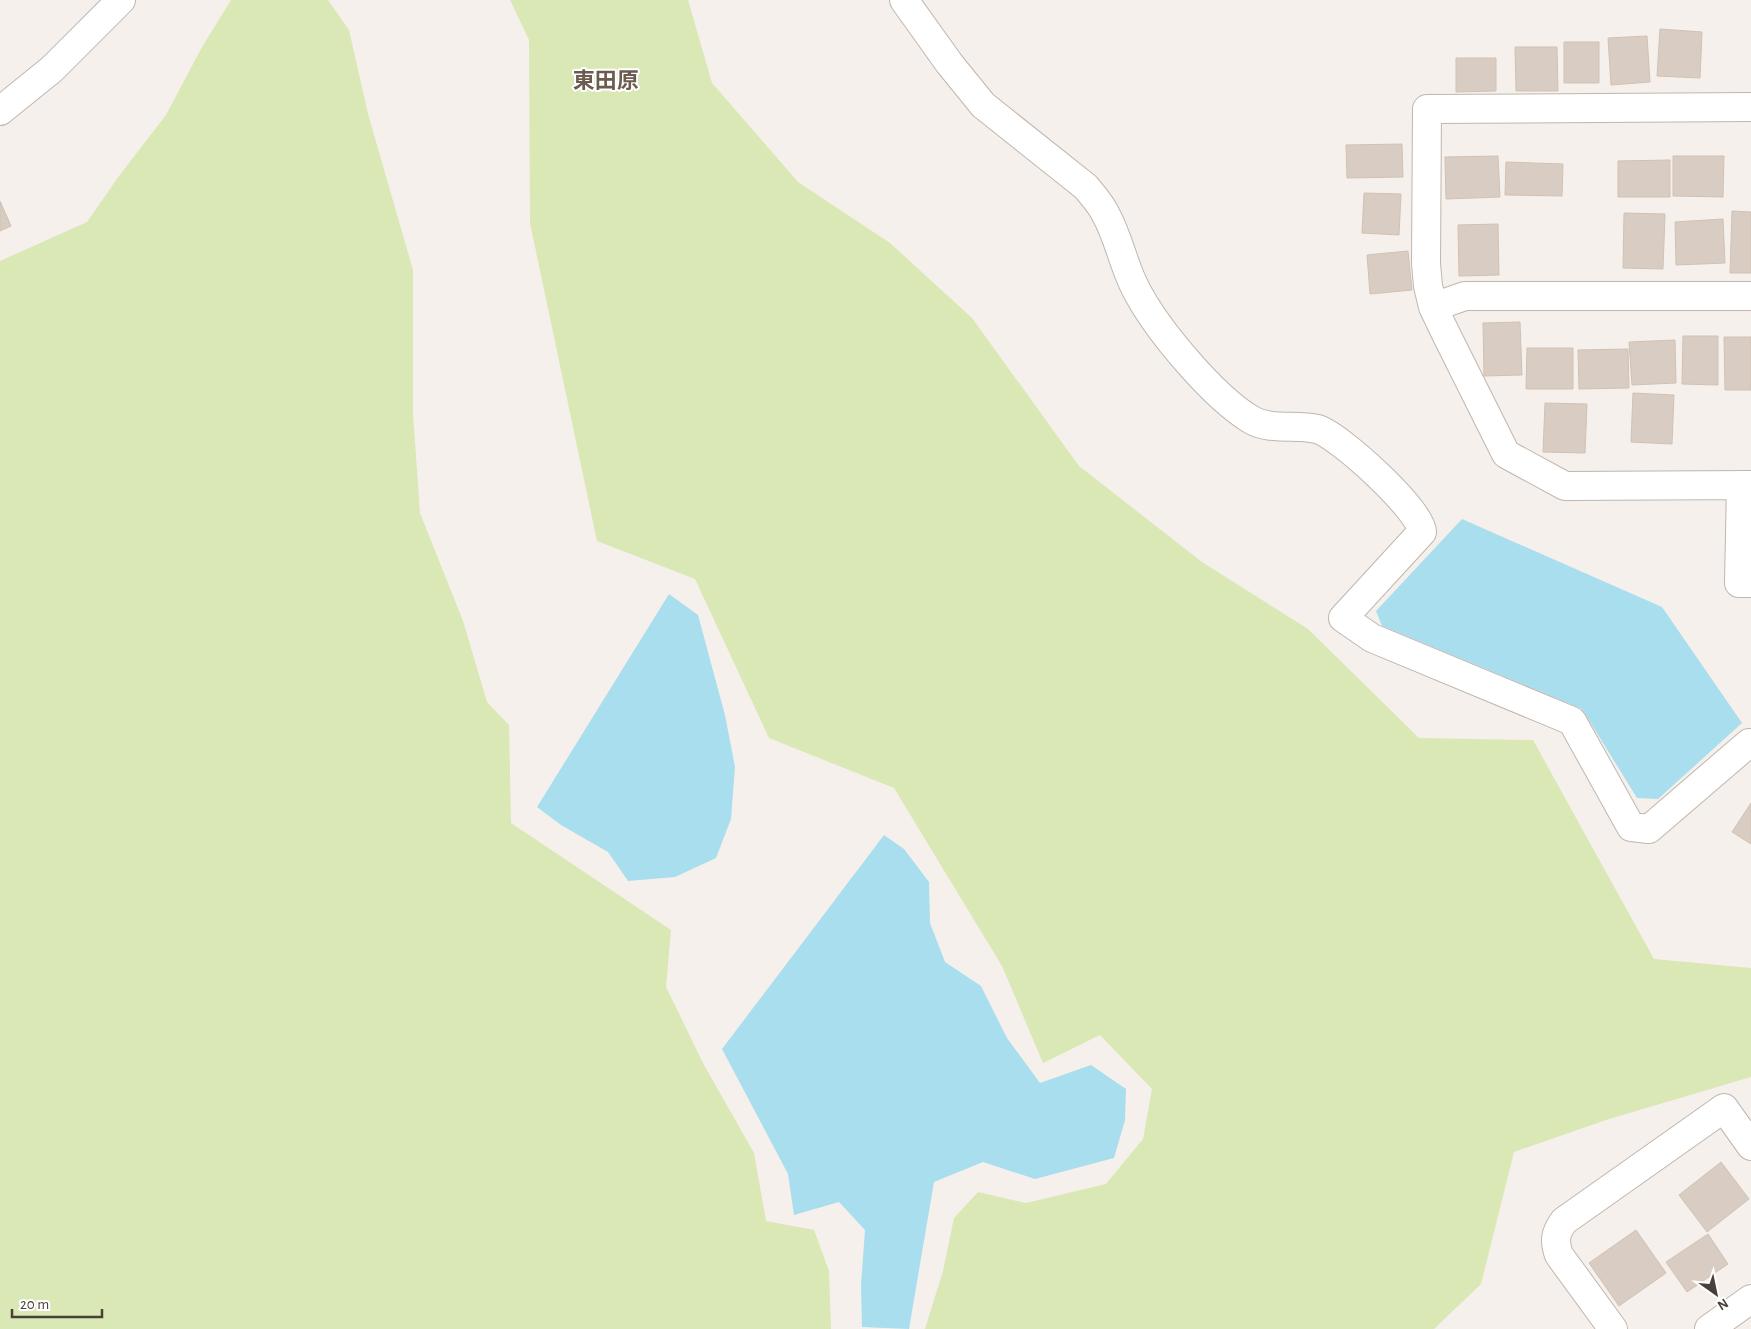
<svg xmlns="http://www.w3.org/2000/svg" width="1751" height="1329" font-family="'Alegreya Sans','Noto Sans JP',sans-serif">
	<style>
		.green { fill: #d9e8b5 }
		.water { fill: #a9deef }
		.building { fill: #d9cdc3; stroke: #d1c1b3 }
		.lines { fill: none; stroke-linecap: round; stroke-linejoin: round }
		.minor-casing { stroke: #c0b6ad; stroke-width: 30 }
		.minor { stroke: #fff; stroke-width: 28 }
		.labels { text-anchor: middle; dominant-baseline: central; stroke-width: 4; stroke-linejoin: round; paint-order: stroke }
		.quarter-label { font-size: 22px; font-weight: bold; fill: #6c5c50; stroke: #fff }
	</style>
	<rect width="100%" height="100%" fill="#f5f0eb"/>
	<path class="green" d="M231,0h97l21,30 19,84 45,156v144l7,99 43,108 24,81 22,23 2,98 160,107 -5,57 38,78 50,88 12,68 48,9 15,41 2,58h-831v-1068l87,-39 32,-46 47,-61 36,-68z
		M510,0h178l24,83 86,99 92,61 82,75 107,148 123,96 106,67 111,109 114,2 121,219 97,9v109l-142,42 -95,33 -33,132 -47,45h-509l18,-58 11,-53 24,-26 48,11 80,-19 37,-45 9,-50 -52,-54 -57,28 -41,-97 -108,-178 -125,-50 -74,-159 -98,-38 -67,-318 -1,-183z"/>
	<path class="water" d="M1462,519l200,88 80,116 -84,76 -21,-1 -55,-89 -200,-83 -6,-15z
		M669,594l29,21 27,100 10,52 -4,52 -15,39 -41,19 -47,4 -20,-29 -47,-27 -24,-18z
		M884,835l20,14 25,33 1,41 15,39 36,24 26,52 33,45 51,-18 35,24 -1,31 -11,38 -79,21 -52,-17 -49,20 -25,147 -47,-2 -1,-42 4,-55 -26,-28 -45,13 -6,-41 -66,-125z"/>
	<path class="building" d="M1660,29l42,3 -2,46 -43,-2z
		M1647,36l3,46 -39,3 -3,-47z
		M1564,42h35v41h-35z
		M1515,47h42l1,44h-42z
		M1456,58h40v33l-40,1z
		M1402,144l1,33 -56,1 -1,-33z
		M1498,156l2,41 -54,2 -1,-42z
		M1673,156h51l-1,41 -50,-1z
		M1670,160v37h-52v-36z
		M1506,162l57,2 -1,32 -57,-1z
		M1364,193l37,1 -2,41 -37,-2z
		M0,201l11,25 -11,5z
		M1732,211l19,1v61h-21z
		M1624,213l41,1 -2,55 -40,-1z
		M1723,219l2,44 -49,2 -1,-43z
		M1498,224l1,51 -40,1 -1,-51z
		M1408,251l4,39 -42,4 -3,-39z
		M1520,322l2,53 -38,1 -1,-53z
		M1683,336h35v49l-36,-1z
		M1724,337h27v53h-26z
		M1675,340l1,43 -44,2 -3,-43z
		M1527,348h46v41h-47z
		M1628,349l1,39 -50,1 -1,-39z
		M1633,393l41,2 -2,49 -41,-2z
		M1545,403l42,1 -2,49 -42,-1z
		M1751,803v41l-19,-12z
		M1721,1162l28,37 -42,33 -28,-37z
		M1636,1230l30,43 -47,33 -30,-43z
		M1708,1234l20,30 -41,28 -21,-30z"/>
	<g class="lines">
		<g class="minor-casing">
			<path id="minor" d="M904,0l45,63 34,42 103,82c7,9 15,17 20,28 14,25 18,55 33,80 21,38 74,101 111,124 19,12 45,5 67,10 21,5 106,83 105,103l-79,86 29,20 200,83 59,106 18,2 100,-86 2,2
				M1751,107l-324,2 -1,155 2,22 5,21 13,27 60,120 59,32 186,-1
				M0,111l52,-42 69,-69
				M1433,307l32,-11h286
				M1741,485l-2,98h12
				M1613,1329l-54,-74c-5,-14 -4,-22 5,-34l160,-113 27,38
				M1709,1329l42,-30"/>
		</g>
		<use href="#minor" class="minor"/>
	</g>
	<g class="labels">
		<g class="quarter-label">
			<text x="606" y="81">東田原</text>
		</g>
	</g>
	<g transform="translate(1716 1294) rotate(147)" stroke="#ffffff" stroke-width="4" paint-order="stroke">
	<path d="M0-4L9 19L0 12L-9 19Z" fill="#494039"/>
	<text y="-8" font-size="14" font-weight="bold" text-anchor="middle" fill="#494039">N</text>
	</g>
	<path d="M12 1309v8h90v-8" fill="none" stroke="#494039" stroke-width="2.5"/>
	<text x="20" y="1309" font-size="15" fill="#494039" stroke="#ffffff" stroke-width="4" paint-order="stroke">20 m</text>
</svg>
